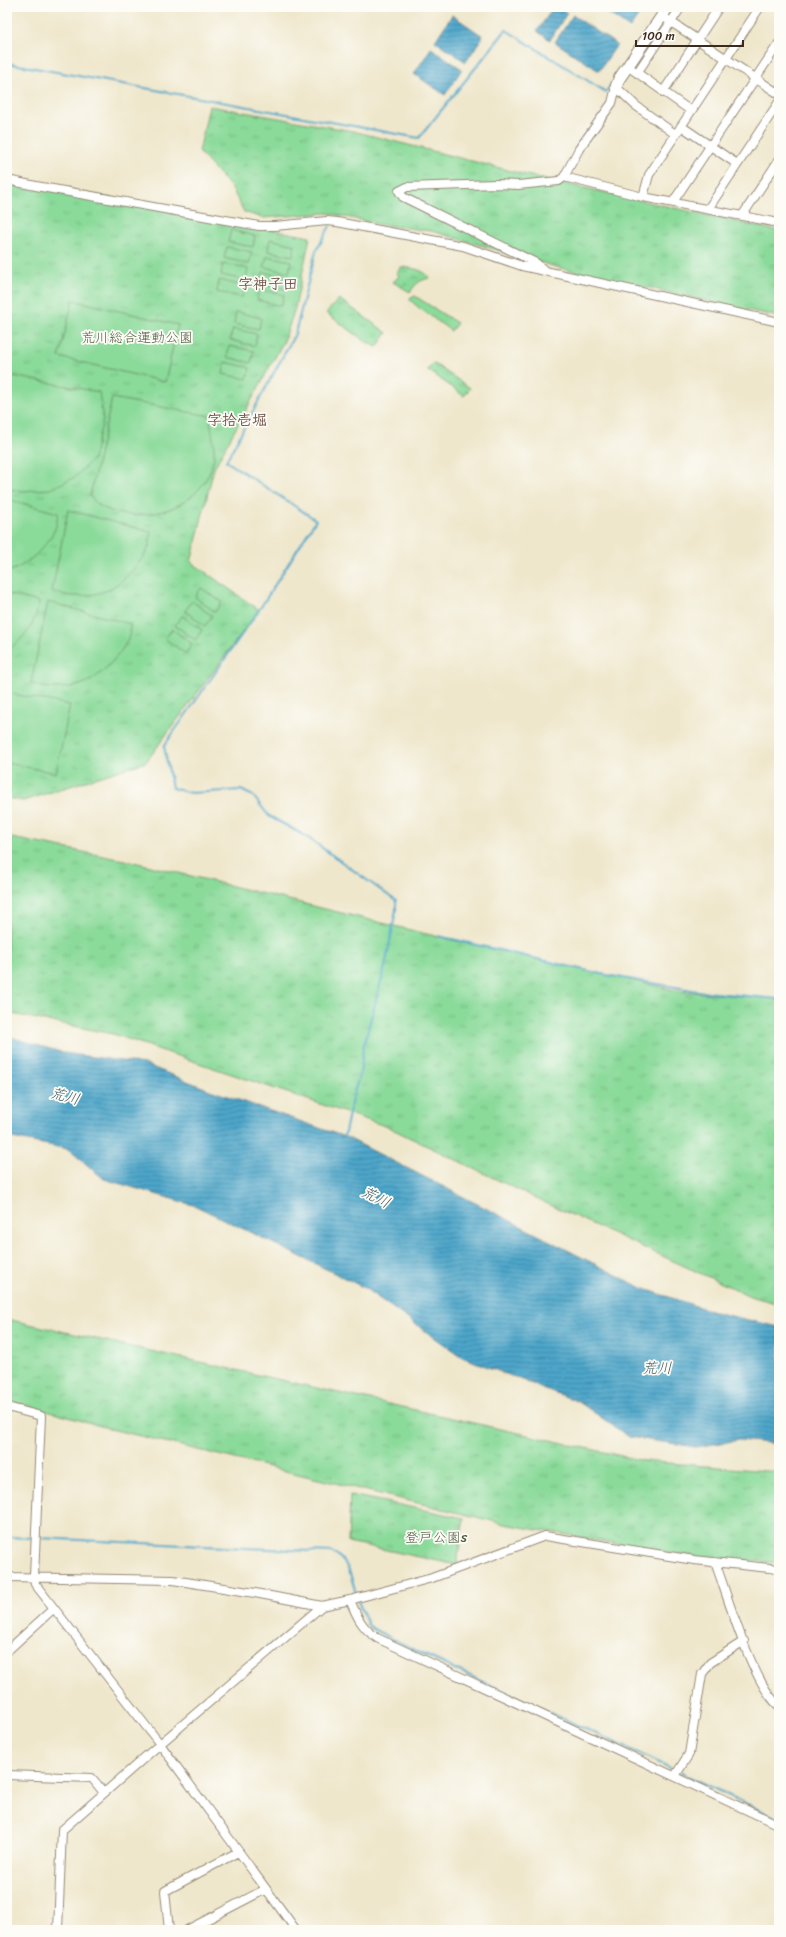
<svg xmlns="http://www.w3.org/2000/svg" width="786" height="1937" font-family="Sriracha,'Klee One',sans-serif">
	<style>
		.grass { fill: url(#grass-tufts); stroke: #62825c }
		.wetland { fill: url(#wetland-marsh); stroke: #62825c }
		.garden { fill: #8ada9a; stroke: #62825c }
		.water { fill: url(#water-rules); stroke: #446874 }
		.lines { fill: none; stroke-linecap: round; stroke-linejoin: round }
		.stream { stroke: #4da6ca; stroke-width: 2 }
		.street-casing { stroke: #958875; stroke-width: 10 }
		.secondary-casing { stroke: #958875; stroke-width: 13 }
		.street { stroke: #fff; stroke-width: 8 }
		.secondary { stroke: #fff; stroke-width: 11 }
		.labels { text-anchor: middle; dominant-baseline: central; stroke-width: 3.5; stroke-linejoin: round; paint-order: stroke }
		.park-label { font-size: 14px; fill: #535f43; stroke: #fdfcf7 }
		.neighbourhood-label { font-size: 15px; font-weight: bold; fill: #705348; stroke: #fdfcf7 }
		.water-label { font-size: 15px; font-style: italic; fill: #425c63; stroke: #fdfcf7 }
	</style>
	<defs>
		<pattern id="grass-tufts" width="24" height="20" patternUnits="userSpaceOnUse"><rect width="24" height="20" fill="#8ada9a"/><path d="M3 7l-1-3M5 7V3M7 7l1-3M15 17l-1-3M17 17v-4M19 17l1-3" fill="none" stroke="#78bb84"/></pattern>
		<pattern id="wetland-marsh" width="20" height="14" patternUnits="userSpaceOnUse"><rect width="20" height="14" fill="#8ada9a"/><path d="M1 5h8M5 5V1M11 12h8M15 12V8" fill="none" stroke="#78bb84"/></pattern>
		<pattern id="water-rules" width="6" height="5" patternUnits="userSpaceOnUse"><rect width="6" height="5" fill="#4da6ca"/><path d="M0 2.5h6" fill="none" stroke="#4187a3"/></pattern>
	</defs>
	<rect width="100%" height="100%" fill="#fdfcf7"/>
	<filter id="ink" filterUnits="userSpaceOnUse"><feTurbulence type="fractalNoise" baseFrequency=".025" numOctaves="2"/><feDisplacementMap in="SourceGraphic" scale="8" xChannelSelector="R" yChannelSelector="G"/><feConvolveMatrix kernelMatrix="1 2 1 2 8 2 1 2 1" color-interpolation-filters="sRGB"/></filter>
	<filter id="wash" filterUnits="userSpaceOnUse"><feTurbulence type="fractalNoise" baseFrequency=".012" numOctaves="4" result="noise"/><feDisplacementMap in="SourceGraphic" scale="16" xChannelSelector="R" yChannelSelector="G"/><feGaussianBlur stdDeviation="0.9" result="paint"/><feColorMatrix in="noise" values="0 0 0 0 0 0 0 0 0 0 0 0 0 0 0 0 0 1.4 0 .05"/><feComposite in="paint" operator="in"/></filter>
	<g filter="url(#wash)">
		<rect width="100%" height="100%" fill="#efe7cc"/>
		<path class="grass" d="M209,106l144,25 182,46 244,54v86l-219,-49 -129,-37 -48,-6 -56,-12 -65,5 -18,-6 -13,-25 -32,-35z
			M7,178l303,59 -15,71 -11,33 -70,127 -23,94 68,48 -113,152 -123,39 -16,-3z
			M415,296l42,27 -6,8 -33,-24 -9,-8z
			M339,299l48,34 -10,14 -12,-6 -39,-28z
			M433,363l37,25 -6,8 -36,-26z
			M7,837l127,25 301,74 244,55 100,8v305l-29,-8 -213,-97 -149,-72 -275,-93 -106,-21z
			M7,1319l637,142 135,11v91l-90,-7 -180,-31 -394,-95 -108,-30z
			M350,1495l114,23 -7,47 -109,-23z"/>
		<path class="wetland" d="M401,267c10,1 23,2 29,11 -11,2 -14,6 -20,14l-17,-10 6,-6 -2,-3z"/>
		<path class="garden" d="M231,230l24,6 -2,11 -25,-5z
			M270,239l25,6 -2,11 -25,-5z
			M227,247l25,5 -3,12 -25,-6z
			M267,256l24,5 -2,12 -25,-6z
			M223,264l25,5 -2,11 -25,-5z
			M263,272l25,6 -3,11 -25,-5z
			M219,280l25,6 -2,11 -25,-5z
			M259,289l25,6 -3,11 -24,-6z
			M73,300l105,25 -13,57 -106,-25z
			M236,312l25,6 -2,11 -25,-5z
			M233,329l24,5 -2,12 -25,-6z
			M229,346l25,5 -3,12 -24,-6z
			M225,362l25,6 -3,11 -24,-5z
			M7,375l92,17 4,28 -10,39 -18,18 -25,12 -27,2 -16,-2z
			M112,398l98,18c0,14 7,32 3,46 -3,15 -15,31 -28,39 -24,17 -77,22 -95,-5z
			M7,499l51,14c-1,5 -1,11 -3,16 -8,18 -29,38 -48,43z
			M68,510l83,22c-1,5 -1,11 -3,16 -4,12 -25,34 -37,40 -15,9 -44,11 -59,3z
			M201,588l21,14 -7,10 -20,-15z
			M7,594l32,8c-4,25 -14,34 -32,49z
			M192,601l20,15 -7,10 -20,-15z
			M48,602l82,22c0,5 0,11 -2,15 -5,13 -26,35 -37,41 -15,9 -44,11 -60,3z
			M182,616l20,14 -7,10 -20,-15z
			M172,629l20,15 -6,10 -21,-15z
			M7,693l63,12 -14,68 -49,-10z"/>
		<path class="water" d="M554,7h4l9,6 -17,27 -13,-9z
			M599,7h45l-14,21z
			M452,15l31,21 -17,26 -31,-21z
			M573,15l44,30 -18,26 -44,-29z
			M431,48l31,21 -17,26 -31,-21z
			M7,1036l57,17 80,11 66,26 138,48 294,150 72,24 65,15v117l-40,-4 -43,7 -67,-10 -50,-35 -117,-45 -99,-70 -167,-81 -92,-27 -36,-30 -61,-12z"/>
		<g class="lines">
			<path class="stream" d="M7,63l412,75 87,-108 100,62 6,-9
				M330,226l-14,25 -21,83 -69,127 90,59 -57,90 -95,136 8,42 19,5 50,-3 12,6 16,20 38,21 89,64v9l-11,57 -22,81 -2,21 -9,30 -8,38
				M439,936l167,39 98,17 75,7
				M7,1537l27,1
				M38,1538l293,14c19,8 20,27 26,45
				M358,1601l10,24 7,5 43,22 257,118
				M681,1773l98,46"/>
		</g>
	</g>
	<g filter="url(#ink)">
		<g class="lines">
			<g class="street-casing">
				<path id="street" d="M662,16l117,78
					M633,70l58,41
					M637,73l44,-66
					M616,87l19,18 40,29
					M663,92l56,-85
					M681,126l56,38
					M564,177l79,20 136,26
					M7,180l29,6 223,40h16l52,-5 10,1 126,24 59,20 257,56
					M643,197l6,-22 111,-168
					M673,202l106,-159
					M708,209l71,-107
					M742,216l37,-56
					M543,269l-7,-6 -133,-66 -4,-6 8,-4 89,-3 22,1 41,-4 5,-4 15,-28 33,-46 4,-16
					M7,1407l34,9 -7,161 1,7 125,160 136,186
					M715,1562c13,35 37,121 64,144
					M7,1577l166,3 82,13 67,13 28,-6 82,-22 113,-42 149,24 85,9
					M350,1600c7,17 12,28 27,38l402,187
					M7,1651l46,-42
					M7,1775l85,3 12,15
					M675,1776l14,-22 13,-80 8,-11 34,-22
					M58,1930l4,-100 98,-86 162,-138
					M169,1930l-4,-39 73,-39
					M187,1930l79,-41"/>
			</g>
			<g class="secondary-casing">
				<path id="secondary" d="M616,87l3,-8 49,-72"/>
			</g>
			<use href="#street" class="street"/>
			<use href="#secondary" class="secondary"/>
		</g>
	</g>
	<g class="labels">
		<g class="park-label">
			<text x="137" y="337">荒川総合運動公園</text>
			<text x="436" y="1537">登戸公園s</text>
		</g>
		<g class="neighbourhood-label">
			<text x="268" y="284">字神子田</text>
			<text x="237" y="420">字拾壱堀</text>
		</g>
		<g class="water-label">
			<text transform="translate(65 1096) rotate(15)">荒川</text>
			<text transform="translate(376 1197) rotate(27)">荒川</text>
			<text x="657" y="1368">荒川</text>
		</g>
	</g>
	<rect width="786" height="1937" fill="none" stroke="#fdfcf7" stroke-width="24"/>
	<path d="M636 40v6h107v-6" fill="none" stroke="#3b2a1e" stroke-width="2"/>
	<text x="642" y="40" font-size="12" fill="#3b2a1e" stroke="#fdfcf7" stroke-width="3" paint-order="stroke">100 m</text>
</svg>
